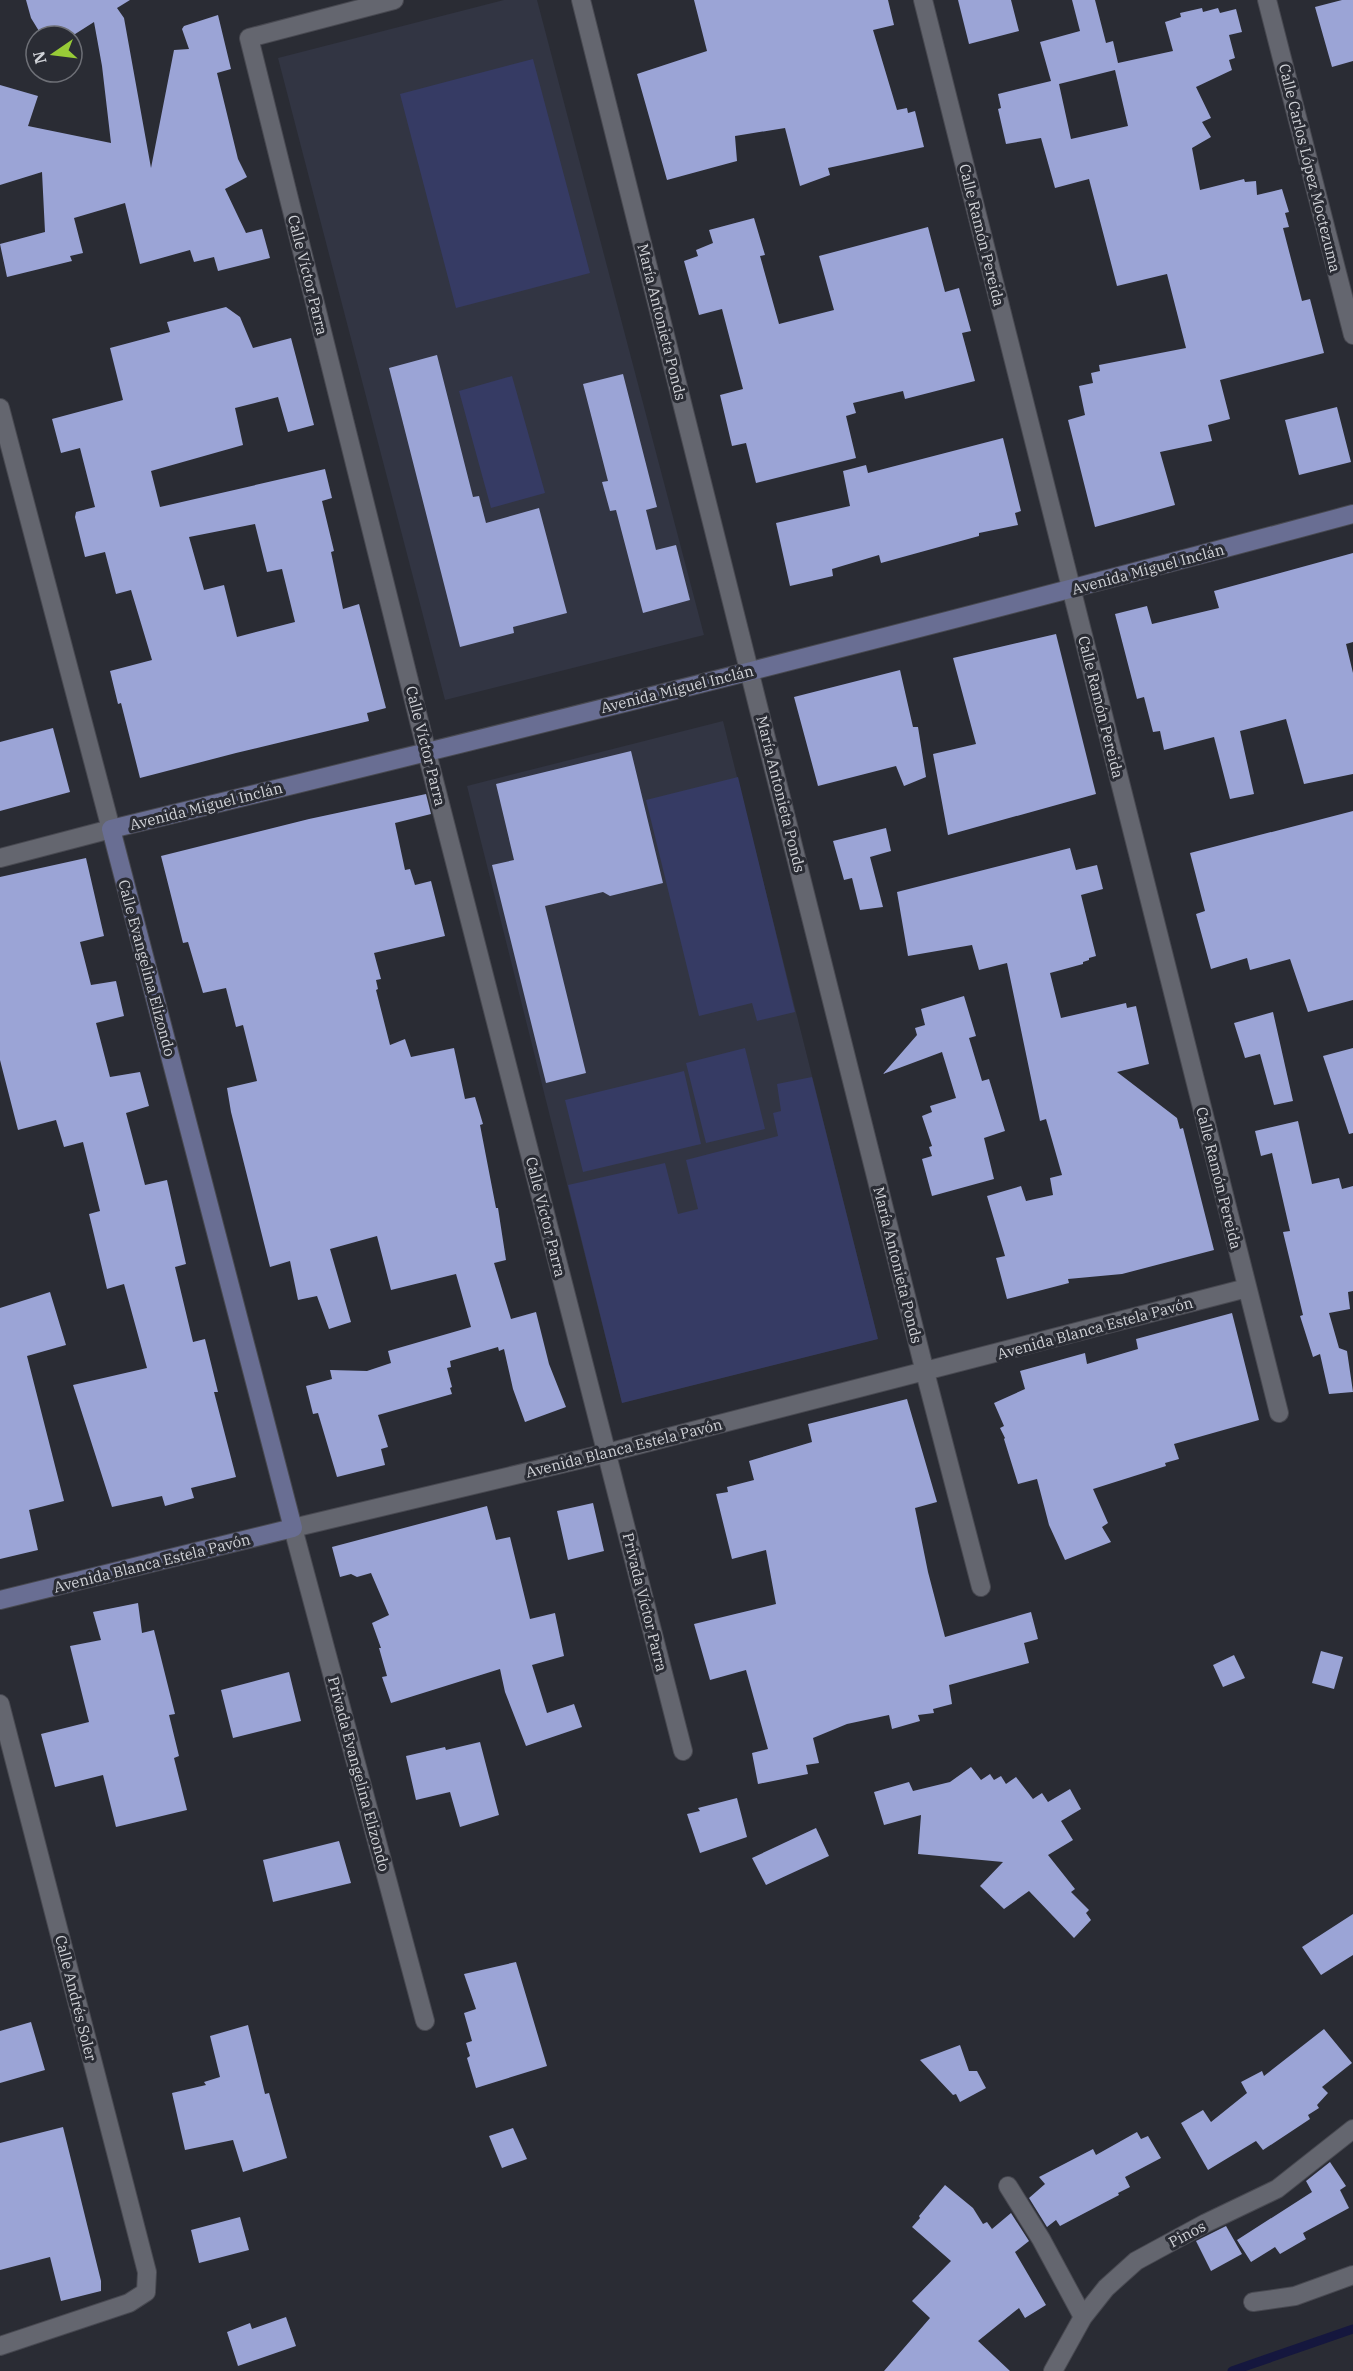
<svg xmlns="http://www.w3.org/2000/svg" width="1353" height="2371" font-family="'IBM Plex Serif',serif">
	<style>
		.built { fill: #323543 }
		.green { fill: #363b64 }
		.lines { fill: none; stroke-linecap: round; stroke-linejoin: round }
		.stream { stroke: #15173e; stroke-width: 9 }
		.building { fill: #9ba4d6; fill-rule: evenodd }
		.minor-casing { stroke: #484951; stroke-width: 20 }
		.secondary-casing { stroke: #484951; stroke-width: 20 }
		.minor { stroke: #64666f; stroke-width: 18 }
		.secondary { stroke: #696e93; stroke-width: 18 }
		.labels { text-anchor: middle; dominant-baseline: central; stroke-width: 6; stroke-linejoin: round; paint-order: stroke }
		.street-label { font-size: 15px; fill: #d1d3d8; stroke: #2a2c34 }
	</style>
	<rect width="100%" height="100%" fill="#2a2c34"/>
	<path class="built" d="M504,0h33l167,635 -259,65 -167,-642z
		M723,721l155,618 -256,64 -155,-617z"/>
	<path class="green" d="M533,59l57,214 -134,35 -56,-214z
		M512,376l33,117 -54,15 -32,-117z
		M738,777l57,235 -38,9 -5,-18 -53,13 -53,-216z
		M745,1048l20,81 -59,14 -20,-80z
		M684,1071l17,73 -118,28 -18,-72z
		M812,1077l66,262 -256,64 -54,-218 97,-22 13,51 20,-5 -12,-49 92,-24 -5,-23 8,-2 -4,-27z"/>
	<g class="lines">
		<path class="stream" d="M1232,2371l121,-42"/>
	</g>
	<path class="building" d="M26,0h104l-13,8 7,10 27,150 23,-118 15,-1 -7,-20 2,-3 34,-11 13,54 -14,4 21,86 9,18 -22,12 21,44 16,-4 8,29 -52,13 -4,-14 -20,5 -4,-12 -50,14 -15,-61 -51,15 9,35 -13,3 2,5 -65,16 -7,-33 45,-12 -3,-60 -42,13v-100l38,11 -10,30 83,17 -9,-77 -8,-44 -22,14h-30l-11,-18z
		M694,0h194l6,25 -21,5 24,80 10,-2 1,5 7,-2 9,36 -96,21 2,7 -30,11 -15,-58 -50,8 2,25 -70,19 -30,-106 70,-23z
		M958,0h53l8,31 -50,13z
		M1072,0h23l11,43 7,-2 5,22 55,-12 -8,-29 16,-5 -1,-4 22,-5 1,4 15,-4 2,5 16,-4 6,23 -13,3 6,23 -6,2 3,10 -36,17 15,31 -9,4 9,15 -19,11 8,42 44,-11 1,3 11,-1 1,14 25,-6 7,23 -4,1 4,14 -6,1 19,73 8,-2 14,54 -104,27 10,39 -22,6 4,16 -52,11 15,53 -80,22 -27,-107 17,-5 -6,-29 14,-3 -2,-10 9,-2 -1,-6 87,-17 -19,-74 -50,12 -28,-107 -34,9 -14,-50 -35,6 -8,-35 3,-1 -3,-14 53,-13 -11,-39 40,-11zM1115,70l13,56 -57,13 -12,-55z
		M1353,0v61l-21,6 -17,-60 27,-7z
		M754,218l11,37 -5,1 19,68 55,-14 -15,-54 109,-29 17,65 14,-4 12,43 -9,2 13,48 -70,18 -2,-8 -50,12 3,10 -10,3 10,42 -100,25 -10,-40 -14,3 -12,-51 23,-6 -21,-80 -23,6 -15,-54 14,-5 -2,-6 17,-7 -4,-13z
		M226,307l14,10 13,31 38,-10 23,87 -26,7 -10,-35 -43,11 8,37 -92,26 9,36 165,-38 7,29 -10,3 12,50 -3,1 12,57 16,-5 27,104 -19,5 2,8 -133,32 -96,25 -19,-75 -3,1 -8,-33 42,-11 -21,-70 -15,4 -11,-42 -20,5 -10,-40 1,-5 19,-5 -15,-59 -19,5 -9,-34 71,-19 -13,-52 60,-16 -3,-10zM255,524l12,48 15,-3 13,53 -58,15 -13,-52 -20,5 -15,-53z
		M437,355l36,142 6,-1 7,27 53,-15 28,105 -54,14 1,6 -54,14 -71,-279z
		M623,374l34,133 -11,3 10,40 20,-5 14,55 -47,13 -27,-103 -6,1 -8,-29 6,-1 -25,-97z
		M1337,407l14,55 -52,13 -14,-55z
		M1003,438l18,73 -6,2 3,12 -39,8v3l-98,27 -2,-8 -47,14 1,7 -43,10 -14,-63 74,-17 -7,-35 23,-6 2,8z
		M1353,553v89l-7,2 7,29v101l-49,10 -18,-65 -46,12 14,63 -24,5 -16,-62 -50,13 -4,-19 -7,1 -9,-35 -7,2 -22,-85 32,-8 5,18 67,-16 -5,-17z
		M1056,634l40,160 -148,41 -15,-81 43,-10 -23,-86z
		M900,670l13,57h5l8,50 -22,9 -8,-20 -78,20 -24,-89z
		M53,728l17,64 -70,19v-69z
		M631,751l32,132 -53,13 -7,-4 -58,14 41,167 -40,10 -54,-218 22,-5 -18,-76z
		M426,794l5,20 -36,9 10,47 5,-1 5,16 16,-4 14,55 -71,17 7,26 -5,1 2,9 -2,1 14,55 15,-6 6,18 43,-9 11,51 10,-2 8,27 -3,1 16,83h2l8,52 -12,3 17,56 25,-7 13,52 17,43 -41,15 -12,-33 -9,-40 -5,2 -1,-4 -48,14 1,6 -4,1 5,19 -2,1 2,6 -74,21 10,32 -7,2 4,16 -48,12 -19,-64 -5,1 -7,-28 26,-7 -2,-9 37,1 24,-8 -3,-12 83,-24 -15,-53 -65,16 -14,-54 -47,13 21,73 -22,7 -12,-33 -19,4 -8,-39 -20,6 -39,-155 -4,-24 30,-7 -14,-56 -7,2 -10,-39 -23,5 -15,-51 -5,1 -22,-87 148,-37z
		M1353,811v189l-45,12 -18,-53 -40,11 -3,-12 -36,11 -15,-55 9,-3 -15,-58z
		M886,828l5,23 -21,6 13,50 -23,3 -8,-32 -8,2 -11,-39z
		M1070,848l6,22 21,-5 6,24 -22,6 15,61 -7,2v2l-6,2v2l-33,9 11,45 65,-15 1,5 9,-2 13,58 -32,8 60,46 3,11 3,-1 31,122 -92,24 -54,5 1,4 -62,16 -11,-41 9,-2 -18,-60 34,-10 5,15 27,-6 -3,-17 12,-3 -16,-56 -6,2 -33,-158 -28,7 -7,-25 -64,11 -11,-64z
		M86,858l18,78 -24,6 11,43 25,-4 8,35 -28,7 14,54 30,-5 9,34 -23,7 19,72 22,-5 19,84 -11,3 18,75 12,-3 13,53h-4l22,85 -45,11 3,10 -29,8 -3,-10 -50,11 -39,-122 74,-17 -23,-84 -17,5 -18,-75 11,-3 -17,-69 -19,5 -8,-27 -38,10 -18,-70v-183z
		M964,996l12,40 -7,2 13,43 7,-2 16,52 -21,7 10,41 -62,17 -10,-37 10,-3 -3,-9 3,-1 -10,-30 10,-4 -2,-6 26,-8 -14,-46 -59,22 34,-39 -2,-7 10,-3 -4,-16z
		M1273,1012l20,89 -19,4 -14,-51 -15,4 -11,-35z
		M1353,1048v85l-4,1 -26,-78z
		M1298,1121l14,63 27,-6 3,11 11,-3v105l-5,1 2,17 -21,4 10,35 8,3 6,41 -24,2 -9,-40 -7,3 -13,-41 3,-1 -20,-83 7,-1 -18,-78 -11,3 -6,-25z
		M50,1292l16,53 -39,11 37,145 -35,9 9,40 -38,9v-251z
		M1232,1313l27,107 -85,24 5,15 -14,4 1,3 -73,23 15,34 -6,4 9,15 -46,18 -16,-35 -12,-46 -19,5 -14,-45 1,-1 -5,-10 4,-2 -10,-23 31,-14 -5,-18 65,-18 2,11 51,-15 -2,-10z
		M907,1399l30,103 -22,6 13,64 17,65 86,-25 7,27 -14,4 5,20 -80,22 3,19 -19,5 1,4 -16,2 2,6 -28,8 -3,-14 -42,9 -34,14 6,25 -13,2 2,9 -50,10 -6,-31 16,-4 -22,-79 -36,10 -16,-56 82,-20 -10,-54 -34,9 -16,-65 12,-2 -1,-5 27,-7 -5,-19 63,-19 -4,-18z
		M593,1503l11,48 -36,9 -11,-49z
		M487,1506l9,34 14,-3 20,82 25,-6 9,43 -32,9 15,48 27,-9 8,23 -56,19 -21,-54 -5,-23 -109,34 -9,-26 5,-1 -8,-28h2l-9,-25 17,-8 -18,-42 -14,4 -6,-3 -11,3 -8,-30z
		M138,1603l4,30 12,-3 21,84 -6,1 10,41 -5,2 13,52 -71,17 -13,-52 -48,12 -14,-53 48,-12 -19,-76 31,-6 -8,-28z
		M1321,1651l22,6 -9,32 -22,-6z
		M1234,1655l11,23 -22,9 -10,-22z
		M289,1672l12,49 -68,17 -12,-48z
		M480,1742l19,73 -39,12 -10,-35 -34,8 -10,-44 39,-9 1,3z
		M971,1767l10,13 9,-6 4,6 7,-4 5,8 10,-7 17,22 9,-6 6,9 22,-13 11,20 -20,12 12,19 -25,15 27,34 -4,3 18,18 -3,3 5,7 -17,18 -45,-47 -25,18 -24,-23 23,-24 -85,-8 3,-39 -37,10 -10,-33 35,-10 4,9 37,-9z
		M737,1798l10,39 -47,16 -13,-39 13,-3 -2,-3z
		M816,1828l13,28 -63,29 -14,-27z
		M339,1841l12,42 -78,19 -10,-42z
		M1353,1914v41l-32,20 -19,-28z
		M516,1962l31,104 -71,22 -9,-30 3,-2 -4,-13 6,-2 -8,-28 12,-4 -12,-35z
		M31,2022l14,48 -45,13v-52z
		M248,2025l17,69 4,-1 18,65 -44,14 -10,-32 -48,10 -13,-57 34,-8 -2,-3 16,-5 -10,-41z
		M1324,2029l28,34 -30,24 6,6 -11,12 2,3 -11,7 2,4 -47,31 -7,-9 -48,29 -27,-47 22,-13 8,12 36,-29 -6,-11 21,-11 2,5z
		M960,2045l9,26h8l9,17 -26,14 -4,-8 -3,1 -33,-35z
		M63,2127l38,154v10l-40,10 -11,-44 -50,13v-127z
		M513,2128l14,31 -25,9 -13,-32z
		M1137,2132l4,7 7,-3 13,22 -36,19 5,10 -12,6 1,2 -59,31 -4,-6 -9,7 -18,-29 16,-14 -6,-7 54,-28 3,6z
		M1330,2162l16,24 -6,4 9,18 -46,25 3,6 -26,15 -5,-7 -24,15 -14,-22 75,-48 -6,-11z
		M945,2185l28,23 10,16 4,-2 5,7 19,-16 18,28 -14,11 31,53 -21,13 -6,-10 -41,33 32,30h-126l46,-53 -18,-17 39,-40 -39,-34 8,-9 -1,-2z
		M240,2217l9,33 -50,13 -8,-33z
		M1226,2226l16,28 -31,17 -15,-30z
		M286,2317l10,29 -58,20 -11,-34 23,-9 2,6z"/>
	<g class="lines">
		<g class="minor-casing">
			<path id="minor" d="M394,0l-145,38 178,715 256,998
				M581,0l344,1372 56,215
				M923,0l356,1413
				M1267,0l86,335
				M0,408l111,421 -111,29
				M0,1704l147,568 -1,20 -17,11 -129,43
				M425,2021l-132,-493 314,-75 640,-165
				M1008,2186l33,53 42,78
				M1253,2302l42,-6 58,-21
				M1053,2371l30,-54 23,-29 30,-27 70,-38 71,-34 76,-60"/>
		</g>
		<g class="secondary-casing">
			<path id="secondary" d="M0,1600l293,-72 -182,-699c415,-100 829,-204 1242,-315"/>
		</g>
		<use href="#minor" class="minor"/>
		<use href="#secondary" class="secondary"/>
	</g>
	<g class="labels">
		<g class="street-label">
			<text transform="translate(1310 168) rotate(76)">Calle Carlos López Moctezuma</text>
			<text transform="translate(982 235) rotate(76)">Calle Ramón Pereida</text>
			<text transform="translate(308 275) rotate(76)">Calle Víctor Parra</text>
			<text transform="translate(662 322) rotate(76)">María Antonieta Ponds</text>
			<text transform="translate(1148 569) rotate(-15)">Avenida Miguel Inclán</text>
			<text transform="translate(677 689) rotate(-14)">Avenida Miguel Inclán</text>
			<text transform="translate(1101 707) rotate(76)">Calle Ramón Pereida</text>
			<text transform="translate(426 746) rotate(76)">Calle Víctor Parra</text>
			<text transform="translate(781 794) rotate(76)">María Antonieta Ponds</text>
			<text transform="translate(206 806) rotate(-14)">Avenida Miguel Inclán</text>
			<text transform="translate(147 968) rotate(75)">Calle Evangelina Elizondo</text>
			<text transform="translate(1219 1178) rotate(76)">Calle Ramón Pereida</text>
			<text transform="translate(546 1217) rotate(76)">Calle Víctor Parra</text>
			<text transform="translate(898 1265) rotate(76)">María Antonieta Ponds</text>
			<text transform="translate(1095 1328) rotate(-15)">Avenida Blanca Estela Pavón</text>
			<text transform="translate(624 1448) rotate(-14)">Avenida Blanca Estela Pavón</text>
			<text transform="translate(152 1563) rotate(-14)">Avenida Blanca Estela Pavón</text>
			<text transform="translate(645 1602) rotate(76)">Privada Víctor Parra</text>
			<text transform="translate(359 1774) rotate(75)">Privada Evangelina Elizondo</text>
			<text transform="translate(76 1998) rotate(76)">Calle Andrés Soler</text>
			<text transform="translate(1187 2234) rotate(-28)">Pinos</text>
		</g>
	</g>
	<g transform="translate(54 54) rotate(256)"><circle r="28" fill="#2a2c34" stroke="#6d6f76" stroke-width="1.5"/>
	<path d="M0-4.5L10 22L0 15L-10 22Z" fill="#98cb37"/>
	<text y="-9" font-size="16" font-weight="bold" text-anchor="middle" fill="#d1d3d8">N</text>
	</g>
</svg>
